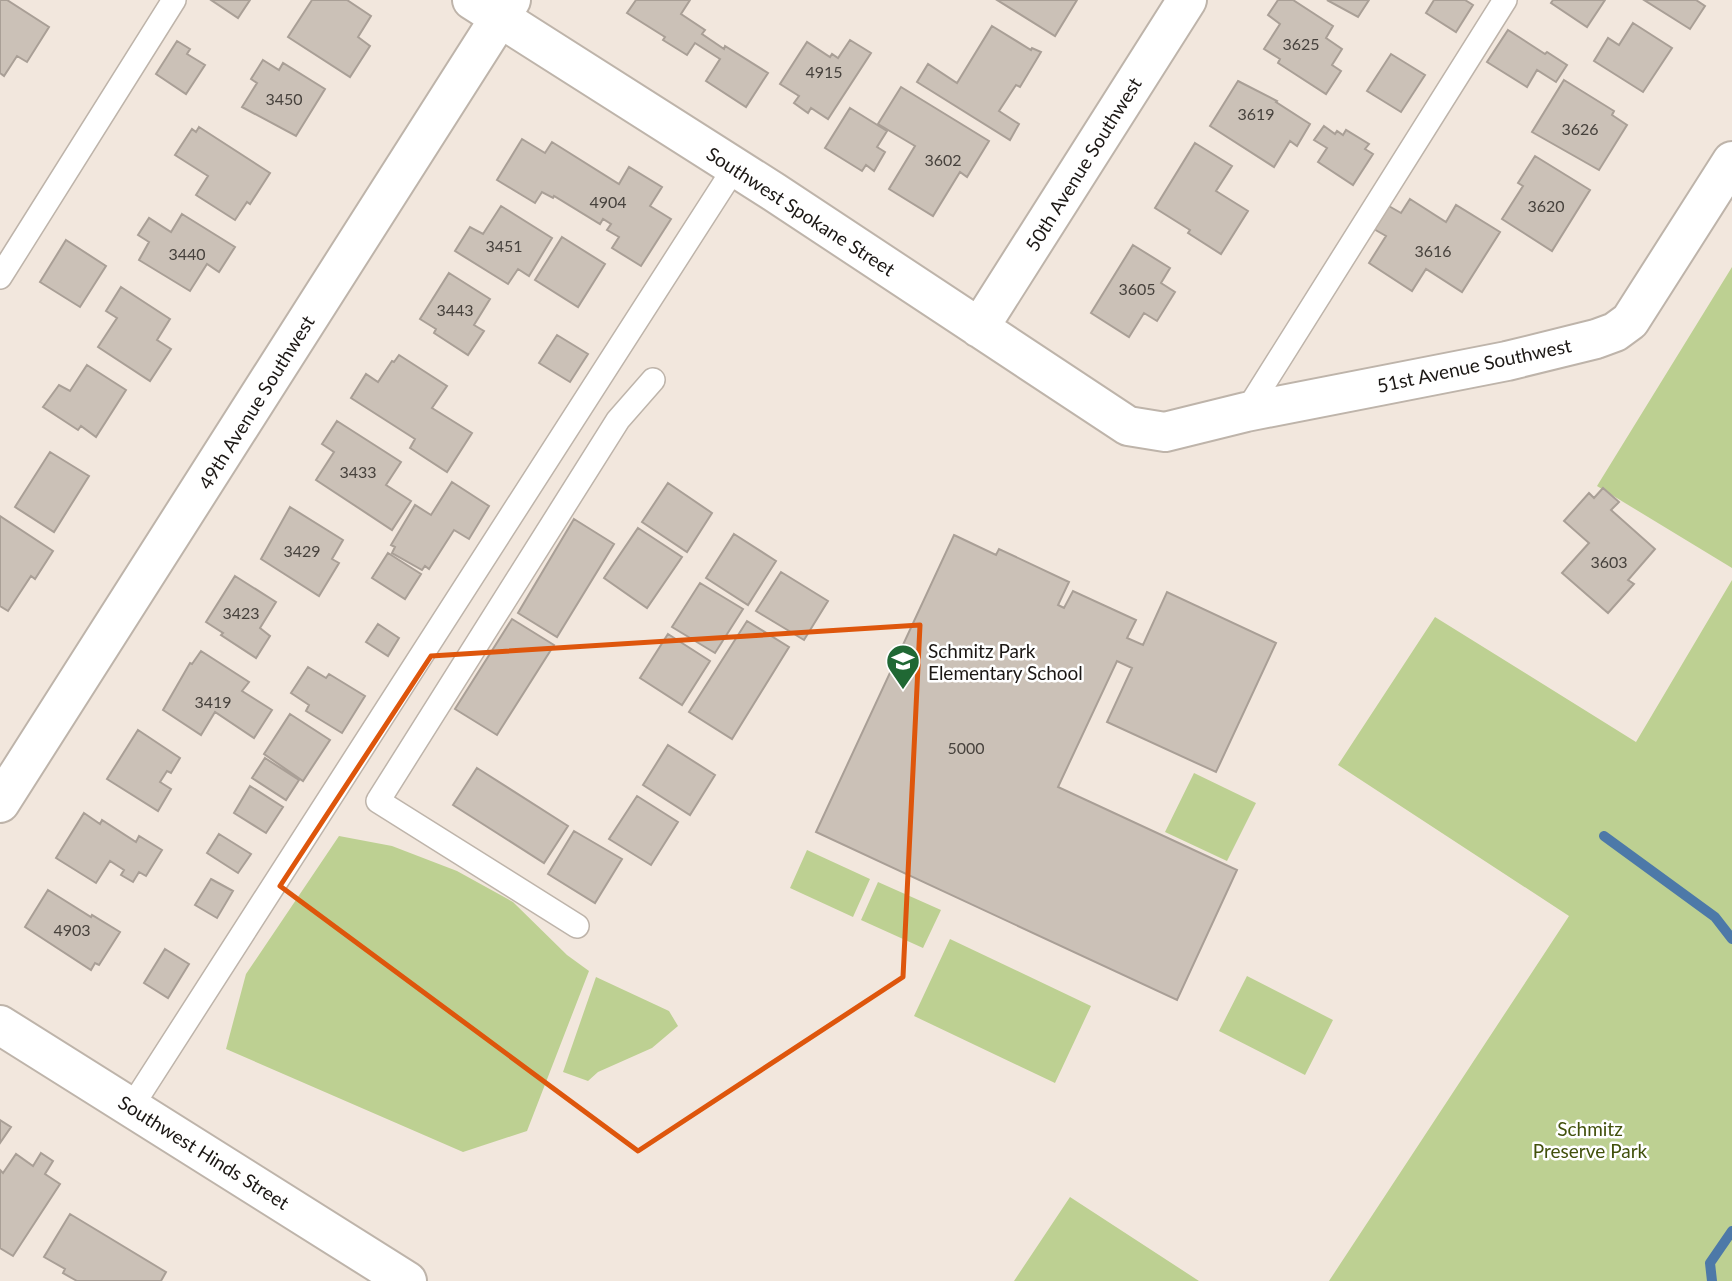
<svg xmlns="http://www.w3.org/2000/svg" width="1732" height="1281" font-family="Lato,sans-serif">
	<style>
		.green { fill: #bdd092 }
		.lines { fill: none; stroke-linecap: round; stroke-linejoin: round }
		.stream { stroke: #4d79a8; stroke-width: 10 }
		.building { fill: #cbc1b7; stroke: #a99f96; stroke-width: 2 }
		.lane-casing { stroke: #beb4aa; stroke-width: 26 }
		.street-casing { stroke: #beb4aa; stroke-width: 42 }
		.secondary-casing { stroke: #beb4aa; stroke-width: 42 }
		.lane { stroke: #fff; stroke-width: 23 }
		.street { stroke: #fff; stroke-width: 38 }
		.secondary { stroke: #fff; stroke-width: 38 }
		.marked { fill: none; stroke: #de560c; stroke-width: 5; stroke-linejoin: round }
		.labels { text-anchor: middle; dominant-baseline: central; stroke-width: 5; stroke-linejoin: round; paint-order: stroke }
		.number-label { font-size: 16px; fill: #47423d }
		.street-label { font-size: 19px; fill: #1b1714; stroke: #fff }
		.poi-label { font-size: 19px; fill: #1b1714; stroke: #fff; text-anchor: start }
		.park-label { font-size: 19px; fill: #42510c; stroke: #fff }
	</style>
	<rect width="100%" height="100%" fill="#f2e7dd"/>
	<path class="green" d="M1732,267v301l-135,-82z
		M1732,580v701h-403l240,-365 -231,-151 97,-148 201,125z
		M1194,773l62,30 -29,58 -62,-29z
		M339,836l53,10 65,25 56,31 54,53 22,16 -62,160 -64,21 -237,-103 20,-75z
		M807,850l63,29 -17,38 -63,-29z
		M878,882l63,28 -18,38 -62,-28z
		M950,939l141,67 -36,77 -141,-67z
		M1247,976l86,44 -28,55 -86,-44z
		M596,977l73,34 9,15 -26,22 -54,24 -10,9 -25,-9z
		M1070,1197l129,84h-185z"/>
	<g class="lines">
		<path class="stream" d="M1604,836l111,81 17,22
			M1712,1281l-2,-18 22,-32"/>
	</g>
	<path class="building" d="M0,0h7l42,27 -22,35 -10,-6 -13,20 -4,-3z
		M211,0h39l-12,18z
		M312,0h35l24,16 -13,21 12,9 -20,31 -62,-40z
		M636,0h54l-9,14 24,16 -3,4 22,15 1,-3 43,27 -22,34 -40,-26 14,-22 -25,-16 -8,12 -24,-15 2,-3 -38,-24z
		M997,0h80l-22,36z
		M1278,0h15l40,26 -7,12 16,11 -10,16 9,6 -15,23 -48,-31 2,-4 -16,-10 16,-25 -12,-9z
		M1327,0h42l-11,17z
		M1434,0h31l8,5 -17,27 -30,-19z
		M1553,0h52l-18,27 -36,-24z
		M1644,0h52l9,6 -15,23z
		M1633,23l39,25 -29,44 -49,-31 14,-23 11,7z
		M992,26l39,24 1,-2 9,4 -21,35 -4,-2 -17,26 20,13 -9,16 -93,-58 11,-18 29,19z
		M1508,30l37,24 2,-2 20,13 -11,17 -19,-12 -10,17 -40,-25z
		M850,40l21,13 -43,66 -17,-11 -3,5 -14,-10 5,-7 -19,-12 27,-42 23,15 2,-3 6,4z
		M177,41l13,8 -3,5 18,11 -19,29 -30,-20z
		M1391,54l34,21 -24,37 -34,-21z
		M263,60l16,10 4,-7 42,26 -29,47 -54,-29 15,-24 -6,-4z
		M1564,80l50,31 -2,4 15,10 -28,45 -67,-38z
		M1238,81l39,20 -1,1 34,22 -13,22 -7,-5 -16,26 -64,-41z
		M901,87l88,54 -22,36 -7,-5 -27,44 -44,-27 26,-43 -37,-22z
		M850,108l37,23 -10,16 8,5 -11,19 -8,-6 -4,6 -37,-23z
		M1324,126l11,8 2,-3 6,4 3,-5 23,14 -4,5 8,5 -20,31 -35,-23 9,-14 -13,-8z
		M199,127l71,46 -20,31 -3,-2 -12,18 -39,-25 12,-19 -33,-21 17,-26 4,3z
		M522,139l23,14 7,-11 67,42 10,-17 33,20 -12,19 21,13 -30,47 -29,-18 7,-11 -12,-7 4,-6 -8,-5 -3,5 -46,-28 -1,2 -11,-6 -7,11 -38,-23z
		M1195,143l37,23 -16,25 32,20 -27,43 -33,-21 2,-3 -35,-22z
		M1535,156l55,34 -38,61 -50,-32 21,-33 -5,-3z
		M1410,199l36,23 10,-17 44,27 -38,60 -36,-23 -14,22 -43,-28 17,-27 -14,-8 15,-23 14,8z
		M501,206l51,32 -23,38 -11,-7 -10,15 -53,-33 15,-24 13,7z
		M182,214l53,33 -16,25 -12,-8 -17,27 -51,-31 10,-18 -11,-7 11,-17 22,14z
		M562,237l43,27 -27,43 -43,-27z
		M66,240l40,26 -26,41 -40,-25z
		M1133,245l37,23 -9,15 14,9 -18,29 -13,-8 -15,24 -38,-24z
		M449,273l41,26 -16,26 10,6 -16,24 -34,-22 2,-4 -16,-10z
		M121,287l49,32 -13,21 14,9 -21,32 -52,-34 19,-29 -11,-7z
		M557,335l31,19 -18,28 -31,-19z
		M399,355l48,31 -15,22 40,25 -25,39 -37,-24 5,-9 -64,-41 15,-24 12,8 14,-21 2,1z
		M87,365l39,25 -30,47 -15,-11 -3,4 -35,-23 16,-22 11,6z
		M337,421l64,41 -15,23 25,16 -19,29 -76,-50 18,-28 -12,-8z
		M50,452l39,24 -35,56 -39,-25z
		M452,482l37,24 -20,33 -15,-9 -25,39 -4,-3 -3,4 -30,-17 3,-6 -4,-2 24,-40 16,10z
		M668,483l44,30 -25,39 -45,-30z
		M1603,488l16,14 -8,8 44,39 -27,31 6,4 -26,29 -46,-40 27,-30 -25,-22 25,-28 5,5z
		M290,507l53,33 -11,19 7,4 -20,33 -58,-37z
		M0,516l53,35 -18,28 -4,-3 -23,35 -8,-5z
		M574,519l40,25 -57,93 -39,-24z
		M638,528l44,29 -35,51 -43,-30z
		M734,534l42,27 -28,44 -42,-27z
		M954,535l42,20 3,-6 70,33 -11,23 6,3 9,-17 63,29 -9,18 16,7 24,-53 109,51 -60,129 -109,-50 25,-54 -15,-7 -59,126 179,83 -60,130 -361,-168z
		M388,553l33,21 -16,25 -33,-21z
		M781,572l47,29 -24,39 -48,-29z
		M235,576l41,26 -16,26 10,8 -14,22 -35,-23 2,-2 -17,-11z
		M700,583l43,26 -28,44 -43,-26z
		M512,619l42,26 -57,90 -42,-26z
		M747,621l42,26 -57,92 -43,-27z
		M378,624l21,14 -11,18 -22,-14z
		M668,634l42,27 -28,44 -42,-27z
		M201,651l48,31 -7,9 30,19 -18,28 -39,-26 -14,23 -38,-25 27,-47 2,1z
		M308,667l18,11 3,-4 36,22 -23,37 -36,-22 3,-6 -18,-12z
		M290,714l40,26 -27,41 -39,-27z
		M138,730l42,28 -9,15 -4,-2 -7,11 11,7 -13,22 -51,-32z
		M668,745l47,30 -25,40 -47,-30z
		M265,758l34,22 -13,20 -34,-22z
		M477,768l91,58 -24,37 -91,-58z
		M250,786l33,21 -17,26 -32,-20z
		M637,796l41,26 -27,43 -42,-26z
		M84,813l16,11 2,-4 34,22 3,-6 23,14 -16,26 -7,-4 -6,10 -12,-7 3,-5 -14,-9 -14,22 -40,-25z
		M574,831l48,28 -27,44 -47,-29z
		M219,834l32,20 -13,19 -31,-20z
		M211,879l22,12 -16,27 -22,-13z
		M48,890l43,27 1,-2 28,17 -21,33 -4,-2 -4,7 -66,-43z
		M165,949l24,15 -21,34 -24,-15z
		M0,1120l11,7 -11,16z
		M41,1153l12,8 -8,13 15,10 -47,72 -13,-8v-78l3,3 13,-19 17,12z
		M70,1214l96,58 -5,9h-84l-14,-8 2,-4 -21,-12z"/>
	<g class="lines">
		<g class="lane-casing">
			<path id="lane" d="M0,277l174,-277
				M1246,412l259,-412
				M577,926l-199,-125 240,-381 35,-40
				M132,1106l603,-939"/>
		</g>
		<g class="street-casing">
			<path id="street" d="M472,0l302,192 354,234 37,6 81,-20 261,-51 89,-22 19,-7 15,-11 102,-160
				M979,328l208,-328
				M0,1025l407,256"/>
		</g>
		<g class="secondary-casing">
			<path id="secondary" d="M0,803l511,-803"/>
		</g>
		<use href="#lane" class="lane"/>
		<use href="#street" class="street"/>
		<use href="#secondary" class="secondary"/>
	</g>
	<path class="marked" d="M920,625l-17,352 -265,174 -358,-265 151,-230z"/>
	<defs>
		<g id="school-pin" transform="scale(1.75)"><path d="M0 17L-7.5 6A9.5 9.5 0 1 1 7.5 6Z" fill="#206834" stroke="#fff"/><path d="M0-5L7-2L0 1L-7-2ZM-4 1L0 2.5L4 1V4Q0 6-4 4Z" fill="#fff"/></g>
	</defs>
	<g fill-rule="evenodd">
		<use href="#school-pin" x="903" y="661"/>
	</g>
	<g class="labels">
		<g class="number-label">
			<text x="1301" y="43">3625</text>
			<text x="824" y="71">4915</text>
			<text x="284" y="98">3450</text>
			<text x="1256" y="113">3619</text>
			<text x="1580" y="128">3626</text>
			<text x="943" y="159">3602</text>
			<text x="608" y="201">4904</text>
			<text x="1546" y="205">3620</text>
			<text x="504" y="245">3451</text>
			<text x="1433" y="250">3616</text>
			<text x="187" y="253">3440</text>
			<text x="1137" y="288">3605</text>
			<text x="455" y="309">3443</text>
			<text x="358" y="471">3433</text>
			<text x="302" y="550">3429</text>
			<text x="1609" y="561">3603</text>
			<text x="241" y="612">3423</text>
			<text x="213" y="701">3419</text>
			<text x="966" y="747">5000</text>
			<text x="72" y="929">4903</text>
		</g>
		<g class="street-label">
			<text transform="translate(1083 164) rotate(-58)">50th Avenue Southwest</text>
			<text transform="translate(801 211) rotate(33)">Southwest Spokane Street</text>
			<text transform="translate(1474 365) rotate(-12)">51st Avenue Southwest</text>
			<text transform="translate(256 402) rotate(-58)">49th Avenue Southwest</text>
			<text transform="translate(204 1152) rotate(32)">Southwest Hinds Street</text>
		</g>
		<g class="poi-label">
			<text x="928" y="650">Schmitz Park<tspan x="928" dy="22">Elementary School</tspan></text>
		</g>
		<g class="park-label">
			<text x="1590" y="1128">Schmitz<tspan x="1590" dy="22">Preserve Park</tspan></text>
		</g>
	</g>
</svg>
